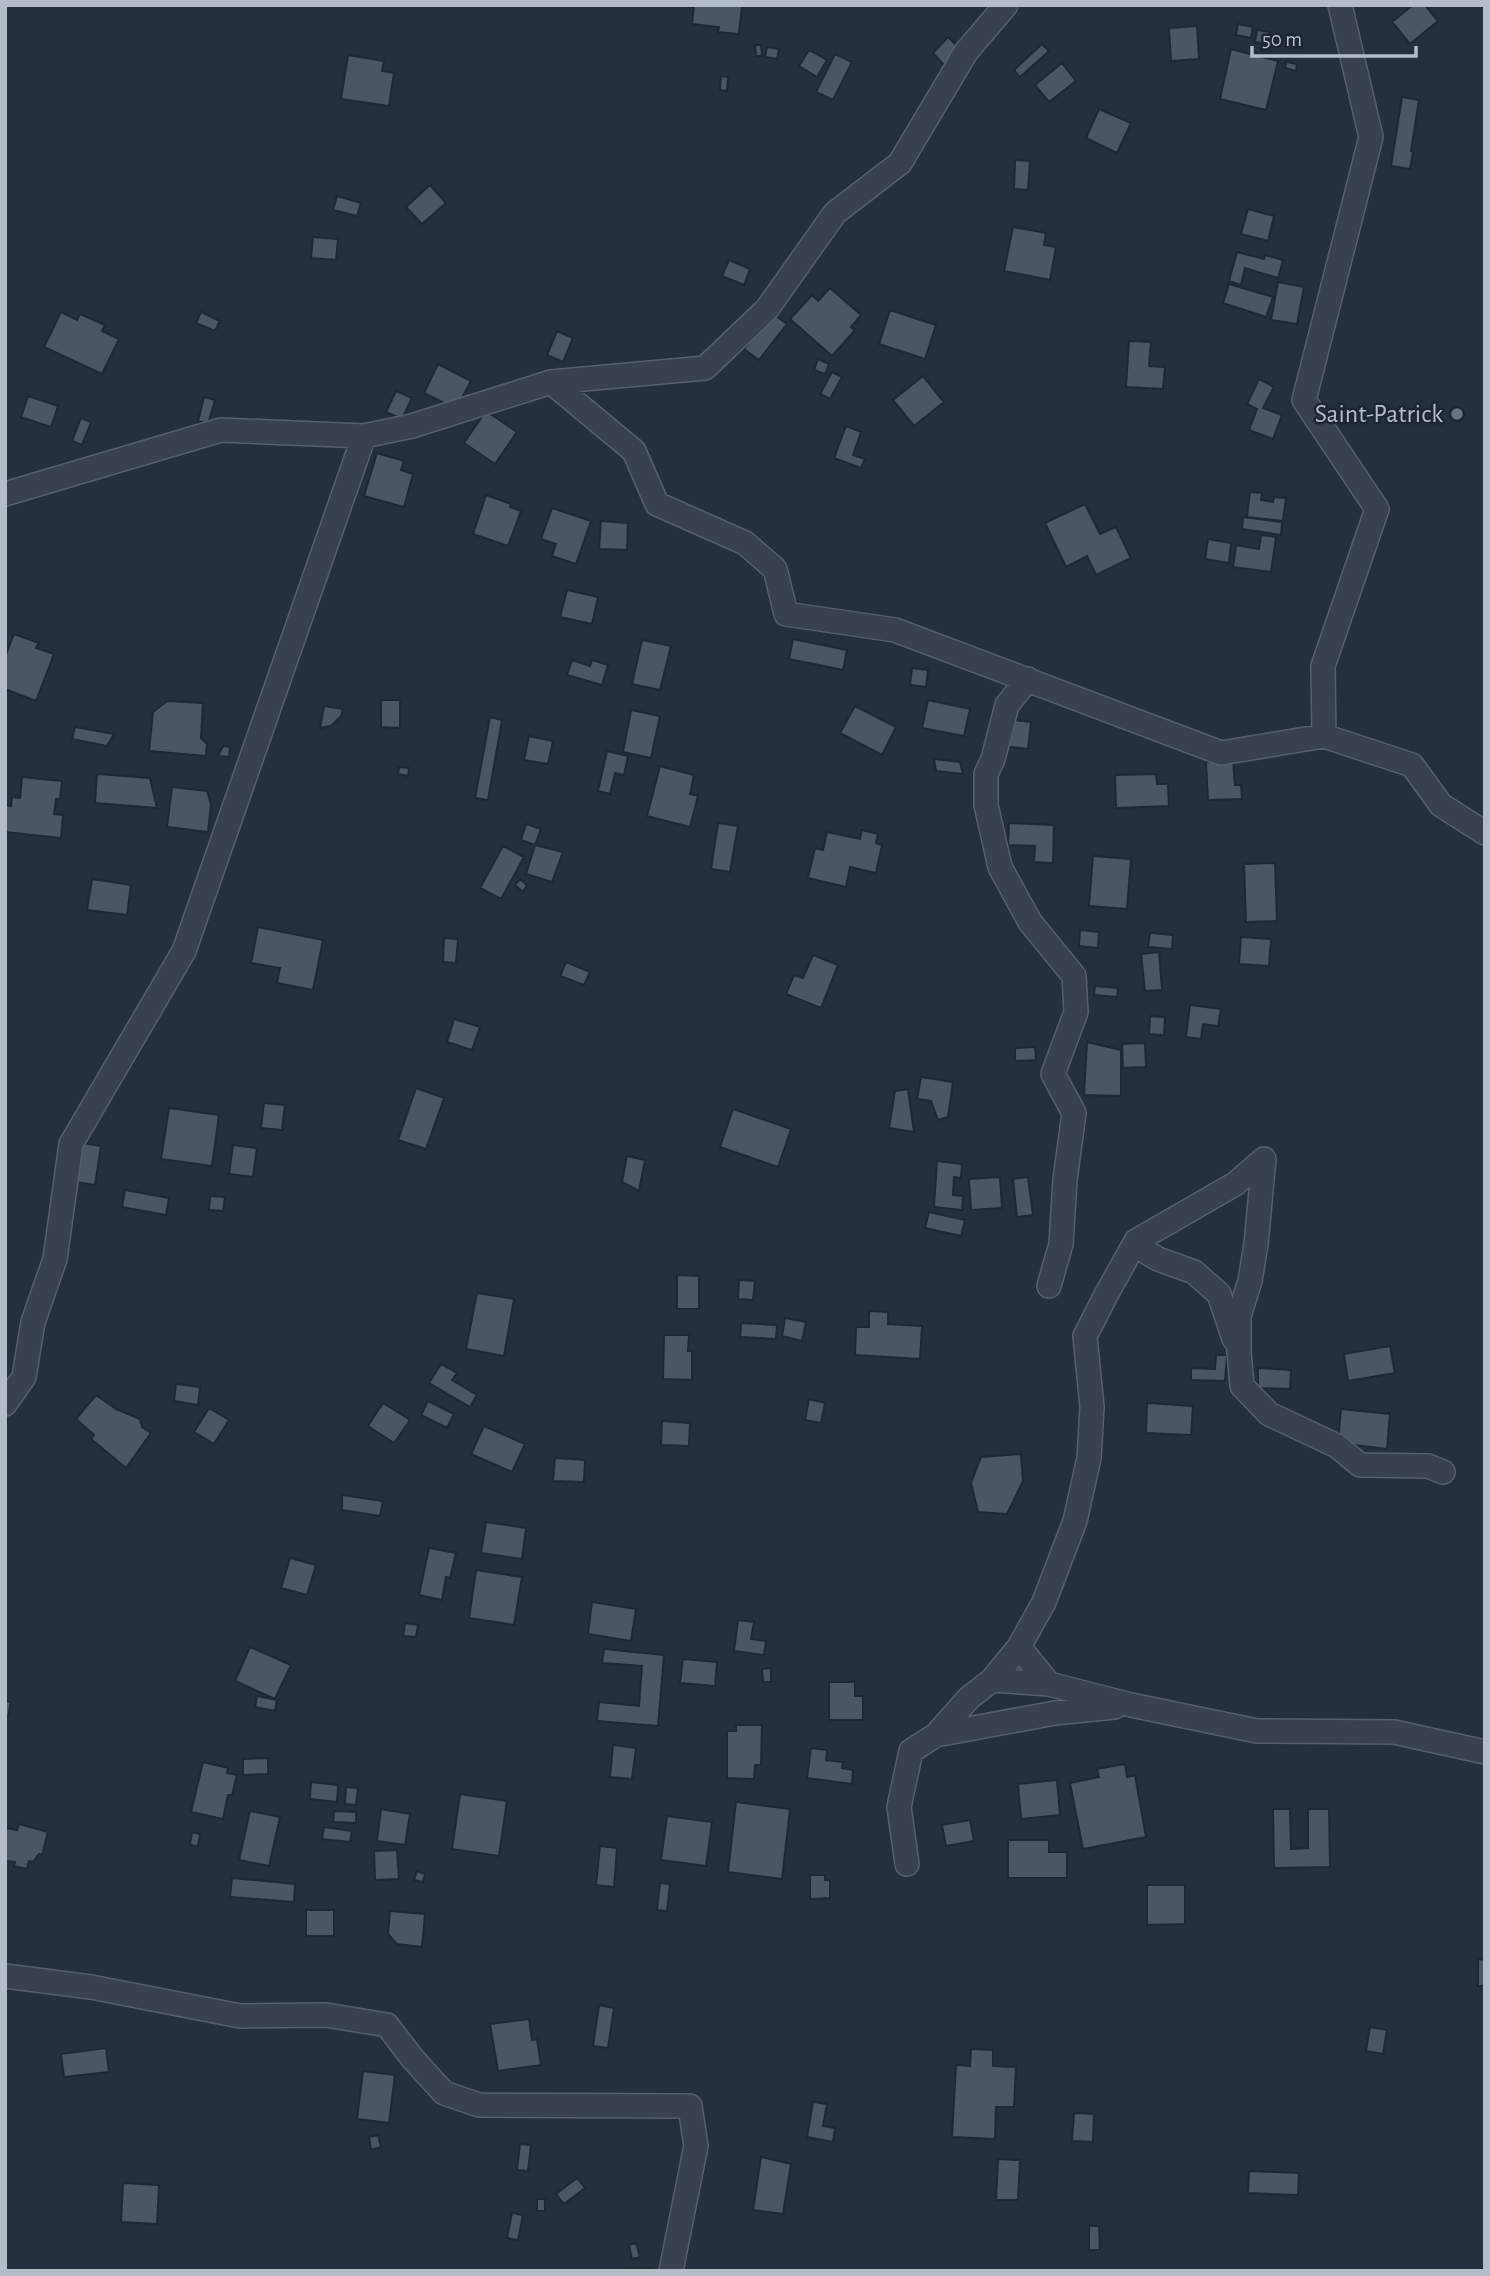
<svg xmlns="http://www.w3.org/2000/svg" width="1490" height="2276" font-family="'Alegreya Sans',sans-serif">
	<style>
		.building { fill: #4b5665; stroke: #1f2834; stroke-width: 2 }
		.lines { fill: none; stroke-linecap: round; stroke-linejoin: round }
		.minor-casing { stroke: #565f6b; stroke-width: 26 }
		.minor { stroke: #38414d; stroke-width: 23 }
		.worship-dot { fill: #6b7280; stroke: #1d2632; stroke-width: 2.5 }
		.labels { text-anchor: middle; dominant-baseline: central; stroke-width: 5; stroke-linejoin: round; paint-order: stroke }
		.poi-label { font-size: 26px; fill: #b4bcc8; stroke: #1d2632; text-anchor: end }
	</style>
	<rect width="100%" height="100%" fill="#252f3d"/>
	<path class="building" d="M694,5h48l-3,29 -21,-2 1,-5 -27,-3z
		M1413,5h12l13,16 -28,23 -18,-22z
		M1238,24l15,3 -2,11 -15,-3z
		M1197,26l2,33 -28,2 -2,-33z
		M1257,30l13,2 -2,12 -13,-2z
		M948,37l12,12 -16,16 -11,-12z
		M1042,44l7,7 -29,26 -6,-7z
		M755,45h6l1,11h-6z
		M767,47l12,2 -2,10 -12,-2z
		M1231,49l47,12 -12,49 -46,-11z
		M809,50l18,10 -10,17 -18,-11z
		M835,54l17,8 -19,38 -17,-8z
		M348,55l36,6 -2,10 12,2 -5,33 -48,-7z
		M1286,62l11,2 -1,7 -11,-3z
		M1062,63l14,18 -27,21 -14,-17z
		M721,76l7,1 -1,14 -7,-1z
		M1402,97l17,3 -8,51 2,1 -3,17 -19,-3z
		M1099,109l32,14 -14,30 -31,-15z
		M1015,160l15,1 -2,29 -14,-1z
		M430,185l16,18 -24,21 -16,-17z
		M337,196l24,7 -4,13 -24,-6z
		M1248,209l26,7 -6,25 -27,-7z
		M1013,227l33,6 -2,12 12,2 -6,33 -46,-9z
		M313,237l25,2 -2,21 -25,-2z
		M1237,252l27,7 1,-4 18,5 -5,18 -33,-10 -4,17 -12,-4z
		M729,260l21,9 -6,16 -22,-9z
		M1278,282l26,5 -7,37 -26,-4z
		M1229,284l44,13 -7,20 -43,-14z
		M830,288l31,27 -10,12 4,3 -23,26 -42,-37 22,-24 6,6z
		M890,310l46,15 -11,34 -46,-15z
		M61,312l16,8 3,-6 25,11 -3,6 17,8 -17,35 -58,-27z
		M201,312l19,9 -5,10 -19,-8z
		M772,313l15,11 -28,36 -15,-11z
		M557,331l16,7 -10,24 -16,-7z
		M1129,341l22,1 -2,24 16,1 -2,22 -37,-2z
		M818,359l11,5 -4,10 -11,-4z
		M438,364l33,17 -15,28 -32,-16z
		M832,372l10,5 -12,22 -10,-5z
		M923,376l21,26 -30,24 -21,-26z
		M1259,379l15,8 -11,21 19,7 -9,24 -24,-9 8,-21 -10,-5z
		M396,391l16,7 -10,21 -16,-7z
		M28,396l30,10 -7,21 -30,-10z
		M204,397l11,3 -7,24 -10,-3z
		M486,411l31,21 -22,32 -31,-21z
		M81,418l10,4 -9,23 -10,-4z
		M846,426l15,6 -8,23 12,4 -4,9 -27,-10z
		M377,453l27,8 -3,9 12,4 -9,33 -40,-11z
		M1250,492l12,1 -1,7 12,2 1,-5 12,1 -3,23 -36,-4z
		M486,495l25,9 -1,3 11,4 -13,35 -35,-12z
		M1085,504l15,30 16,-7 15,31 -35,17 -9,-19 -21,11 -21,-44z
		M552,508l39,13 -15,43 -24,-8 4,-12 -15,-5z
		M1243,517l39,5 -1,13 -39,-6z
		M601,521l27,2 -1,27 -28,-1z
		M1261,535l15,2 -5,35 -38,-5 3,-22 23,4z
		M1208,539l23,4 -2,20 -24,-4z
		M567,590l31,7 -6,27 -32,-7z
		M14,634l25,9 -3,5 18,6 -18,47 -31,-12v-32z
		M793,639l54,11 -4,20 -54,-11z
		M642,640l29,6 -11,44 -28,-6z
		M572,660l18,6 2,-6 16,5 -6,20 -35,-10z
		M912,668l16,2 -2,17 -16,-2z
		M381,700h19v28l-19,-1z
		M928,700l42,9 -6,27 -42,-8z
		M167,701l36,2 -2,35 6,6 -1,12 -57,-5 4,-39z
		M324,706l19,3 -2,7 -10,10 -11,2z
		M855,706l41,21 -14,28 -42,-22z
		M631,710l29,6 -9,42 -28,-6z
		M490,717l12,3 -14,80 -13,-2z
		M1005,719l26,3 -3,27 -26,-3z
		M75,727l39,7 -7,12 -35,-7z
		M529,736l24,5 -5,23 -24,-4z
		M223,746l7,1 -1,10 -11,-1z
		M607,751l21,5 -4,19 -9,-2 -5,21 -12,-3z
		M934,759l26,3 3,12 -27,-3z
		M1233,760l2,25h6l1,14 -34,1 -2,-38z
		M660,766l34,9 -4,19 8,2 -8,31 -43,-11z
		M399,767l10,1 -1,8 -10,-2z
		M97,774l53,4 7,30 -62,-5z
		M1156,774l1,10h11l1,22 -53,2 -1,-33z
		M22,777l40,4 -2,18h-4l-2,15 9,1 -2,23 -56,-6v-27l6,1 1,-9 8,1z
		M172,787l35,4 4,13 -3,28 -41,-5z
		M718,823l20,3 -8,46 -19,-3z
		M1009,823l45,2 -1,38 -19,-1 1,-16 -27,-1z
		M526,824l15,5 -6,16 -14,-5z
		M862,830l16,4 -2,9 6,2 -6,28 -26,-6 -4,20 -38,-9 7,-30 8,2 4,-18 33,7z
		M535,845l28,7 -11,30 -26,-8z
		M503,846l21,11 -23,42 -21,-11z
		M1093,856l38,3 -4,50 -38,-3z
		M1275,863l2,58 -31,1 -2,-58z
		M92,879l39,6 -4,30 -40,-5z
		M520,879l7,6 -4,7 -8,-7z
		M258,927l65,13 -10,50 -36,-7 3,-15 -29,-5z
		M1080,930l19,2 -1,16 -19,-2z
		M1150,933l23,2 -1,14 -24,-2z
		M1241,937l30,2 -2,27 -30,-2z
		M444,938l14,1 -2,24 -13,-1z
		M1159,952l3,38 -17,1 -4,-37z
		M813,955l25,10 -17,43 -35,-14 8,-19 9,3z
		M566,962l24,10 -6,13 -24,-9z
		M1095,986l23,2 -1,9 -23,-2z
		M1190,1005l31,4 -3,17 -15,-2 -2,15 -15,-2z
		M1150,1016l15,1 -1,18 -15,-1z
		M454,1019l26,8 -8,23 -25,-8z
		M1087,1042l34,8v46l-37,-1z
		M1145,1043l1,24 -23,1 -1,-24z
		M1035,1047l1,13 -21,1v-13z
		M921,1077l32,5 -5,35 -10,3 -7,-19 -14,-2z
		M416,1088l28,10 -18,51 -28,-9z
		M908,1089l6,43 -25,-4 6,-37z
		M264,1103l21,2 -3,25 -21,-2z
		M169,1108l50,7 -7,51 -51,-7z
		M733,1109l58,20 -13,38 -58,-20z
		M83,1143l18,3 -6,39 -19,-3z
		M233,1145l24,3 -4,29 -24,-3z
		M627,1156l18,4 -6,31 -17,-9z
		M937,1161l25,3 -1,14 -7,-1 -1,18 10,1 -1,14 -28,-3z
		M1000,1177l2,31 -31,2 -2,-31z
		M1028,1177l5,38 -16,2 -4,-38z
		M125,1190l44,8 -3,17 -44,-8z
		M210,1196l15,1 -2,14 -14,-1z
		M929,1212l36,8 -4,16 -36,-8z
		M677,1275l22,1v33h-22z
		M739,1280l16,1 -2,19 -15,-1z
		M477,1293l37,6 -10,57 -38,-7z
		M869,1311l19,1v12l34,2 -2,33 -65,-4 1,-28h13z
		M785,1318l21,4 -4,19 -20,-5z
		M741,1323l36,2 -1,14 -36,-2z
		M664,1335h25l-1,16h4v29l-29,-1z
		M1390,1346l5,27 -47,8 -4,-27z
		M1216,1355h11l-2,26 -34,-1v-12l24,1z
		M441,1364l16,9 -5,7 25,15 -7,12 -41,-24z
		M1258,1368l33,2 -1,19 -32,-1z
		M176,1384l24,3 -2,18 -24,-4z
		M96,1395l20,14 24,10 2,8 9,6 -25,35 -35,-29 3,-4 -18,-16z
		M809,1399l16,4 -4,20 -16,-3z
		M428,1401l26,13 -7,14 -26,-13z
		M383,1403l27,17 -16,23 -26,-17z
		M1147,1403l46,3 -2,29 -45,-2z
		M209,1408l20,12 -15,24 -20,-12z
		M1341,1409l49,5 -3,35 -49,-6z
		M662,1421l28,2 -1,23 -28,-1z
		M484,1426l41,18 -13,28 -41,-18z
		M1021,1454l2,27 -16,33 -29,-2 -7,-29 10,-26z
		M555,1458l30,2 -1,22 -31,-1z
		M342,1495l41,6 -3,15 -38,-6z
		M486,1522l40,6 -4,31 -41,-6z
		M429,1548l27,5 -6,25 -4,-1 -4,23 -23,-5z
		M290,1558l26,7 -9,30 -26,-7z
		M476,1570l46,7 -8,48 -45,-7z
		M592,1602l44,7 -5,32 -43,-7z
		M738,1620l16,2 -3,17 15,2 -2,14 -30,-4z
		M405,1623l13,2 -2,12 -13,-1z
		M250,1647l41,18 -16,34 -40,-18z
		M604,1649l60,6 -6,71 -61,-5 2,-19 40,4 3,-40 -40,-3z
		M683,1659l34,3 -2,24 -35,-3z
		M771,1668v14h-8l-1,-13z
		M829,1682h26v14h8v24h-34z
		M257,1696l20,4 -2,11 -20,-4z
		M5,1701l6,1 -3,15h-3z
		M736,1725h26l-1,40h-6l-1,14 -27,-1v-47h9z
		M613,1745l23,3 -4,31 -22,-2z
		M811,1748l16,2 -1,10 17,2 -1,6 11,2 -1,14 -45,-6z
		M268,1758v16l-25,1v-16z
		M203,1762l25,6 -1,5 10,2 -5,20h-4l-5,24 -32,-7z
		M1125,1764l2,13 8,-2 11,62 -63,12 -13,-66 29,-6 -2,-8z
		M1057,1780l3,35 -39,4 -3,-35z
		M311,1782l27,3 -1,17 -27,-3z
		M346,1787l12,1 -2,17 -11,-1z
		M460,1794l47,7 -8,55 -47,-7z
		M736,1802l54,7 -8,70 -54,-7z
		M381,1809l29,5 -5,31 -28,-4z
		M1273,1809h17l1,40 17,-1v-39h21l1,58 -56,1z
		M250,1811l30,6 -11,49 -30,-6z
		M334,1811l22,1v11l-23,-1z
		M667,1816l45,6 -6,44 -45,-6z
		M970,1820l4,21 -28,5 -4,-21z
		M19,1824l29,8 -6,23 -3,-1 -6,8 -4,-1 -2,8 -13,-3 1,-4 -10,-1v-27l2,-6 10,2z
		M324,1827l28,4 -2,11 -28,-3z
		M192,1832l8,2 -2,12 -8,-1z
		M1008,1840h41v12h18v26h-59z
		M600,1846l17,2 -3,39 -18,-2z
		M397,1850l2,29 -24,1 -1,-29z
		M417,1871l8,3 -2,8 -9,-2z
		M810,1875h15v5h5v18l-20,1z
		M232,1878l63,6 -1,18 -64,-5z
		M660,1883l10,1 -3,27 -10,-1z
		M1147,1885h38v39l-38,1z
		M306,1910h28v26h-28z
		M390,1911l35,3 -3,33 -25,-3 -9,-10z
		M1478,1959l7,1v26h-7z
		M599,2005l15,3 -6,40 -15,-2z
		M529,2019l3,21 5,-1 4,26 -43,6 -8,-47z
		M1370,2027l17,3 -4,24 -17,-3z
		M106,2048l3,24 -45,5 -3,-23z
		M971,2049l22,1v16l23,1 -2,40h-18l-1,32 -43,-2 4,-72 14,1z
		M363,2071l32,4 -6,48 -32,-4z
		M813,2102l14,2 -4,22 12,2 -2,14 -26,-5z
		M1074,2113l20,1 -1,28 -21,-1z
		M378,2135l3,12 -10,3 -2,-13z
		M520,2144l11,1 -3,26 -11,-1z
		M761,2157l30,7 -8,50 -30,-4z
		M998,2159l22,1 -2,40h-22z
		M1249,2171l50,2 -1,22 -50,-2z
		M577,2178l8,10 -21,16 -8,-10z
		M123,2183l36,2 -2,39 -36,-2z
		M537,2199h8v12h-8z
		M512,2213l11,2 -5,25 -11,-2z
		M1089,2226h10l1,24h-11z
		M636,2243l4,14 -8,2 -3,-14z
		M626,2268l26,1 -1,2h-25z"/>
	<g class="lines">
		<g class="minor-casing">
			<path id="minor" d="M551,382l83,69 23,53 88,39 30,26 11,45 109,16 326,123 103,-17 -1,-70 54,-157 -73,-109 67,-263 -31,-132
				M5,494l216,-64 143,6 48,-10 139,-44 154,-14 62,-59 68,-96 65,-50 66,-111 40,-47
				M1028,679l-21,26 -14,54 -7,15v31l14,62 30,55 44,54 2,36 -23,62 21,39 -9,67 -4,64 -12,42
				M1324,736l88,29 29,40 44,28
				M1134,1245l24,14 36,13 25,22 15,45
				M5,1404l19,-27 9,-55 22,-63 16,-115 113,-193 180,-515
				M1019,1647l30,37 82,21 126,26 137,1 91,20
				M992,1680l27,-33 25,-45 31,-81 14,-63 3,-51 -7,-71 21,-41 30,-54 99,-57 29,-25 -8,85 -6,37 -11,35v36l3,34 27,28 68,32 23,19 68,1 15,6
				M936,1735l33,-37 23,-18 57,4
				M907,1864l-8,-57 12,-56 25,-16 119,-22 59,-6
				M5,1976l86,11 149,29 86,-1 61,10 26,34 31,34 35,12 211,1 6,40 -25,125"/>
		</g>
		<use href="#minor" class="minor"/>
	</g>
	<circle class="worship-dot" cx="1457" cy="414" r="7"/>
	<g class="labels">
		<g class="poi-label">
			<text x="1443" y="414">Saint-Patrick</text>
		</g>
	</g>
	<rect width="1490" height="2276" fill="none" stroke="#b4bcc8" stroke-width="14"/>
	<path d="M1252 46v10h164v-10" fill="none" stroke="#b4bcc8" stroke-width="3.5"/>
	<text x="1262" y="46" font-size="21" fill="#b4bcc8" stroke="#1d2632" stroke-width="5" paint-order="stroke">50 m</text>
</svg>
